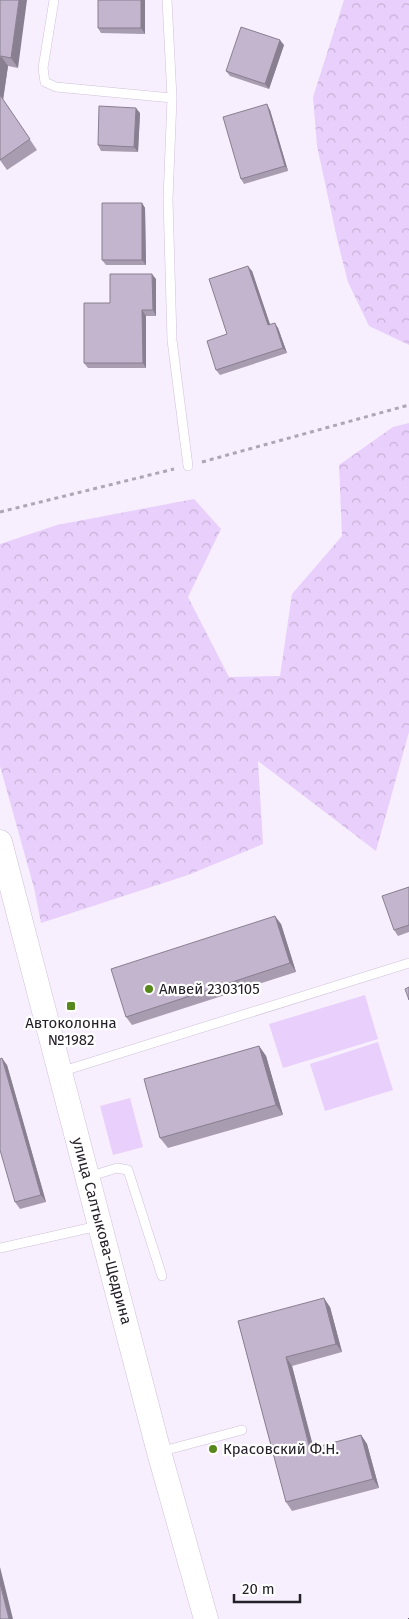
<svg xmlns="http://www.w3.org/2000/svg" width="409" height="1619" font-family="'Fira Sans',sans-serif">
	<style>
		.forest { fill: url(#forest-crowns) }
		.green { fill: #e9cffc }
		.lines { fill: none; stroke-linecap: round; stroke-linejoin: round }
		.lane-casing { stroke: #d0c1da; stroke-width: 10 }
		.secondary-casing { stroke: #d0c1da; stroke-width: 25 }
		.path { stroke: #ada6b3; stroke-width: 3; stroke-dasharray: 4 4; stroke-linecap: butt }
		.lane { stroke: #fff; stroke-width: 9 }
		.secondary { stroke: #fff; stroke-width: 24 }
		.tram { stroke: #645e69; stroke-width: 1 }
		.wall { fill: #a89cb0 }
		.shaded-wall { fill: #887f90 }
		.building { fill: #c3b5cd; stroke: #887f90 }
		.poi-dot { fill: #58881c; stroke: #fff; stroke-width: 2 }
		.labels { text-anchor: middle; dominant-baseline: central; stroke-width: 4.5; stroke-linejoin: round; paint-order: stroke }
		.poi-label { font-size: 15px; fill: #252029; stroke: #fff; text-anchor: start }
		.street-label { font-size: 15px; fill: #252029; stroke: #fff }
	</style>
	<defs>
		<pattern id="forest-crowns" width="20" height="18" patternUnits="userSpaceOnUse" patternTransform="scale(1.25)"><rect width="20" height="18" fill="#e9cffc"/><path d="M2 6a3 3 0 1 1 6 0M12 15a3 3 0 1 1 6 0" fill="none" stroke="#c8b1d8"/></pattern>
	</defs>
	<rect width="100%" height="100%" fill="#f7effe"/>
	<path class="forest" d="M344,0h65v345l-40,-19 -21,-44 -10,-39 -21,-97 -4,-49z
		M409,423v309l-33,119 -118,-90 5,83 -75,31 -147,48 -7,-35 -34,-122v-222l57,-19 137,-26 27,30 -33,68 41,80 51,-1 12,-82 50,-58 -3,-71 54,-38z"/>
	<path class="green" d="M365,995l13,44 -95,29 -14,-44z
		M378,1042l15,48 -68,21 -15,-47z
		M130,1098l13,49 -30,8 -13,-49z"/>
	<g class="lines">
		<g class="lane-casing">
			<path id="lane" d="M54,0l-11,68 2,14 11,5 116,11
				M167,0l5,98 -4,101 4,141 16,126
				M60,1072l349,-109
				M88,1177l29,-9 11,2 34,106
				M0,1248l98,-22
				M159,1452l83,-22"/>
		</g>
		<g class="secondary-casing">
			<path id="secondary" d="M0,842l159,610 47,167"/>
		</g>
		<path class="path" d="M202,462l207,-57
			M0,512l174,-43"/>
		<use href="#lane" class="lane"/>
		<use href="#secondary" class="secondary"/>
		<path class="tram" d="M408,1619l1,-1"/>
	</g>
	<path class="wall" d="M0,0l18,68 -10,-2 -5,34 34,50 -30,20 -7,-10z
		M98,0h47v34l-44,-1 -3,-5z
		M284,45l-15,44 -39,-13 -4,-5z
		M270,110l18,61 -44,13 -3,-5z
		M140,113l-2,39 -37,-1 -3,-6z
		M142,203l3,5 1,57h-40l-4,-5z
		M252,271l18,54 8,3 9,25 -67,22 -4,-5 11,-36z
		M156,279v37h-10v52h-58l-4,-5 26,-60z
		M409,887v45l-11,4 -4,-6z
		M281,924l15,48 -164,53 -6,-8z
		M259,1046l7,10 17,59 -115,33 -8,-10z
		M7,1065l39,137 -26,7 -5,-7z
		M330,1307l12,45 -50,14 21,82 48,-13 6,9 12,44 -87,23 -6,-9 -48,-181z"/>
	<path class="shaded-wall" d="M19,0h8l-9,68 -7,-10z
		M141,0h4v34l-4,-6z
		M280,40l4,5 -15,44 -4,-5z
		M1,56l7,10 -5,34 34,50 -37,-55v-32z
		M267,104l3,6 18,61 -3,-5z
		M136,108l4,5 -2,39 -4,-5z
		M142,203l3,5 1,57 -4,-5z
		M248,266l4,5 20,59 -4,-5z
		M152,274l4,5v37l-3,-6z
		M142,310l4,6v52l-3,-5z
		M275,323l3,5 9,25 -4,-5z
		M275,916l6,8 15,48 -6,-9z
		M259,1046l7,10 17,59 -7,-10z
		M2,1058l5,7 39,137 -5,-7z
		M324,1298l6,9 12,45 -6,-8z
		M286,1357l6,9 24,91 -6,-8z
		M361,1435l6,9 12,44 -6,-9z
		M0,1567l13,52h-4l-9,-36z"/>
	<path class="building" d="M0,0h19l-8,58 -10,-2 -1,7z
		M98,0h43v28h-43z
		M241,27l39,13 -15,44 -39,-13z
		M0,95l30,44 -30,21z
		M267,104l18,62 -44,13 -18,-62z
		M99,106l37,2 -2,39 -36,-2z
		M102,203h40v57h-40z
		M248,266l20,59 7,-2 8,25 -67,22 -9,-29 20,-7 -18,-55z
		M110,274h42l1,36h-11l1,53h-59v-60h26z
		M409,887v38l-15,5 -12,-34z
		M275,916l15,47 -164,54 -15,-48z
		M409,987v13l-4,-11z
		M259,1046l17,59 -116,33 -16,-59z
		M2,1058l39,137 -26,7 -15,-52v-91z
		M324,1298l12,46 -50,13 24,92 51,-14 12,44 -87,23 -48,-181z
		M0,1583l9,36h-9z"/>
	<g class="poi-dot">
		<circle cx="149" cy="989" r="5"/>
		<rect x="66" y="1001" width="10" height="10" rx="2.5"/>
		<circle cx="213" cy="1449" r="5"/>
	</g>
	<g class="labels">
		<g class="poi-label">
			<text x="159" y="989">Амвей 2303105</text>
			<text x="71" y="1023" text-anchor="middle">Автоколонна<tspan x="71" dy="17">№1982</tspan></text>
			<text x="223" y="1449">Красовский Ф.Н.</text>
		</g>
		<g class="street-label">
			<text transform="translate(102 1231) rotate(75)">улица Салтыкова-Щедрина</text>
		</g>
	</g>
	<path d="M234 1594v8h66v-8" fill="none" stroke="#252029" stroke-width="2.5"/>
	<text x="242" y="1594" font-size="15" fill="#252029" stroke="#ffffff" stroke-width="4" paint-order="stroke">20 m</text>
</svg>
